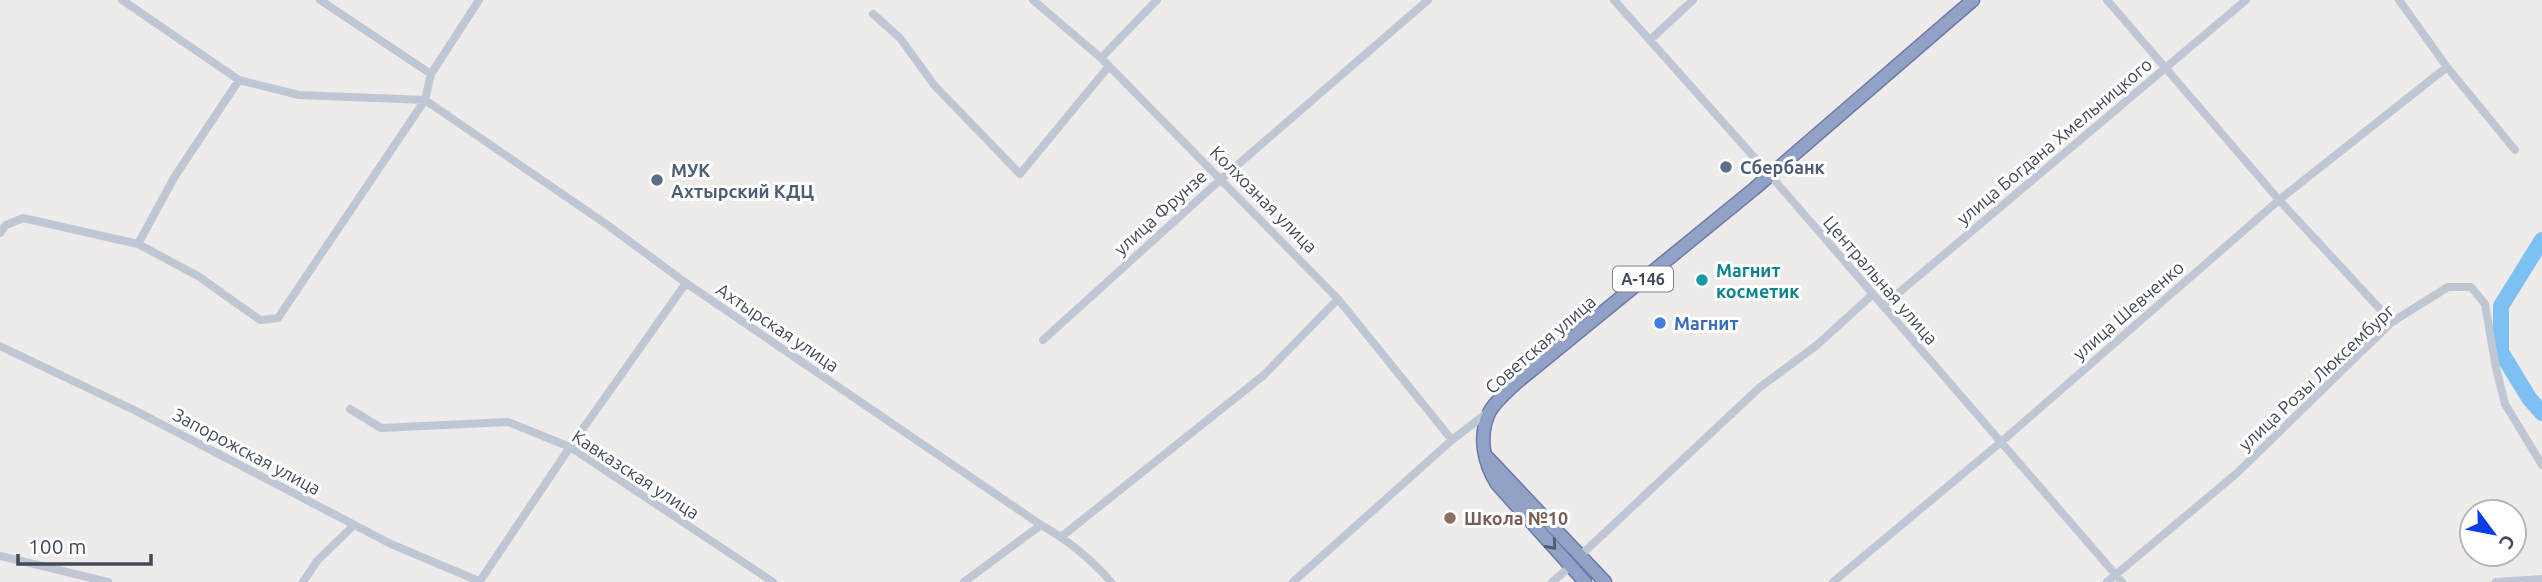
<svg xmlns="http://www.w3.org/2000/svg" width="2542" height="582" font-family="Ubuntu,sans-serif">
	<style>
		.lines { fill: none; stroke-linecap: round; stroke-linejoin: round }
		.river { stroke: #7cc1f2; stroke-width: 16 }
		.trunk-casing { stroke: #697bab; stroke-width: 15 }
		.minor { stroke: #bfc6d4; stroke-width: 8 }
		.trunk { stroke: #92a2c6; stroke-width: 12 }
		.oneway { stroke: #525c70 }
		.service-dot { fill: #5c6f8a; stroke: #fff; stroke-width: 2.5 }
		.culture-dot { fill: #0f9aa8; stroke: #fff; stroke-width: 2.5 }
		.shop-dot { fill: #3f7fe0; stroke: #fff; stroke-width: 2.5 }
		.education-dot { fill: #8d6e63; stroke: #fff; stroke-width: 2.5 }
		.labels { text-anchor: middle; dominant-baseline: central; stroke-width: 6; stroke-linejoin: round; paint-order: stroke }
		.shield { fill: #fff; stroke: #7b808c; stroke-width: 2 }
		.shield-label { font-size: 16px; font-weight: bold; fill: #424a5a }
		.street-label { font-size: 18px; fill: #424a5a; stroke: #fff }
		.service-label { font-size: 18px; font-weight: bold; fill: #4e5e75; stroke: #fff; text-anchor: start }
		.culture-label { font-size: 18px; font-weight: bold; fill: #0d838f; stroke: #fff; text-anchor: start }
		.shop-label { font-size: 18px; font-weight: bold; fill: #366cbe; stroke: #fff; text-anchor: start }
		.education-label { font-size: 18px; font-weight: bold; fill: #785e54; stroke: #fff; text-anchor: start }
	</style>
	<rect width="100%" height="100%" fill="#eeebea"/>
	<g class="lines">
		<path class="river" d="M2542,240l-41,66v46l28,46 13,15"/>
		<g class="trunk-casing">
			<path id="trunk" d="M1488,458l117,124
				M1585,582l-88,-98c-13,-21 -19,-47 -8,-71 5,-11 18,-21 27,-30l238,-194 219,-189"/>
		</g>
		<path class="minor" d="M122,0l117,80 60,15 126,5 181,124 80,59 355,242c27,15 50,34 70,57
			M320,0l111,74
			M1033,0l68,58 237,241 114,141
			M1614,0l156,175 352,407
			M2107,0l172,200 113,122
			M2399,0l48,67 68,83
			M873,14l27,24 34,47 86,89 89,-108
			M1650,40l43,-40
			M1101,58l56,-58
			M0,233l6,-8 17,-7 115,26 60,32 62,44 18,-2 147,-218 6,-26 48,-74
			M138,244l37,-68 64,-96
			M1883,306l363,-306
			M1043,340l177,-160 208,-180
			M0,346l136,65 255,133 90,38
			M350,409l31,19 127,-6 62,25 203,135
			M1061,537l203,-162 74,-76
			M1581,555l178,-167 58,-43 55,-50
			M0,556l108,26
			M480,581l90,-134 116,-164
			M303,582l14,-21 37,-36
			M964,582l77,-57
			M1293,582l159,-142 35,-27
			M1552,582l19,-16
			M1833,582l168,-140 278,-242 168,-133
			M2107,582l130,-109 155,-151 56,-35h23l14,17 11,64 9,36 37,61
			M2496,582l46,-3"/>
		<use href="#trunk" class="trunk"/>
	</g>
	<defs><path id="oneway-chevron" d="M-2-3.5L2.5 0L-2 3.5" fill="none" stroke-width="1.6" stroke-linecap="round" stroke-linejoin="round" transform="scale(1.75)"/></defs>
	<use class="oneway" href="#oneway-chevron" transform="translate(1552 545) rotate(48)"/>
	<g class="service-dot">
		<circle cx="1726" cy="167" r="7"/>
		<circle cx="657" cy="180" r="7"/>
	</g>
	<circle class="culture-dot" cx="1702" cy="280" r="7"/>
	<circle class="shop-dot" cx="1660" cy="323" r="7"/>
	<circle class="education-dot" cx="1450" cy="518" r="7"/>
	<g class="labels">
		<rect class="shield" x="1613" y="266.5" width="60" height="25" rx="5"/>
		<g class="shield-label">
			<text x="1643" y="279">А-146</text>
		</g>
		<g class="street-label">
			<text transform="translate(2054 141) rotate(-40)">улица Богдана Хмельницкого</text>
			<text transform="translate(1264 199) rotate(45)">Колхозная улица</text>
			<text transform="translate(1160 212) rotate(-42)">улица Фрунзе</text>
			<text transform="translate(1881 280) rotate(49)">Центральная улица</text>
			<text transform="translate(2128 310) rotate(-41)">улица Шевченко</text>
			<text transform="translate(778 327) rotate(34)">Ахтырская улица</text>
			<text transform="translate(1540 344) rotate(-41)">Советская улица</text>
			<text transform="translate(2316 377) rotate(-43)">улица Розы Люксембург</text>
			<text transform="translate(247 451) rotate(28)">Запорожская улица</text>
			<text transform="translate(636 474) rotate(33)">Кавказская улица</text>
		</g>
		<g class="service-label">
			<text x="1740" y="167">Сбербанк</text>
			<text x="671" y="170">МУК<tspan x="671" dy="21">Ахтырский КДЦ</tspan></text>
		</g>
		<g class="culture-label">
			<text x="1716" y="270">Магнит<tspan x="1716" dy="21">косметик</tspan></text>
		</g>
		<g class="shop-label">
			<text x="1674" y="323">Магнит</text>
		</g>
		<g class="education-label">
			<text x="1464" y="518">Школа №10</text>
		</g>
	</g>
	<g transform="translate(2493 533) rotate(122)"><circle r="33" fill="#ffffff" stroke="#b3b7bd" stroke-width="2"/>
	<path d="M0-5L12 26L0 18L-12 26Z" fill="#0a3de9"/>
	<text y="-10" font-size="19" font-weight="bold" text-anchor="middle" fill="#424a5a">С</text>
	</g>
	<path d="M18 554v10h133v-10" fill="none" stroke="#424a5a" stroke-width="3.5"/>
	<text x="28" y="554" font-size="21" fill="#424a5a" stroke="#ffffff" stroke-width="5" paint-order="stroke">100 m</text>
</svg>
